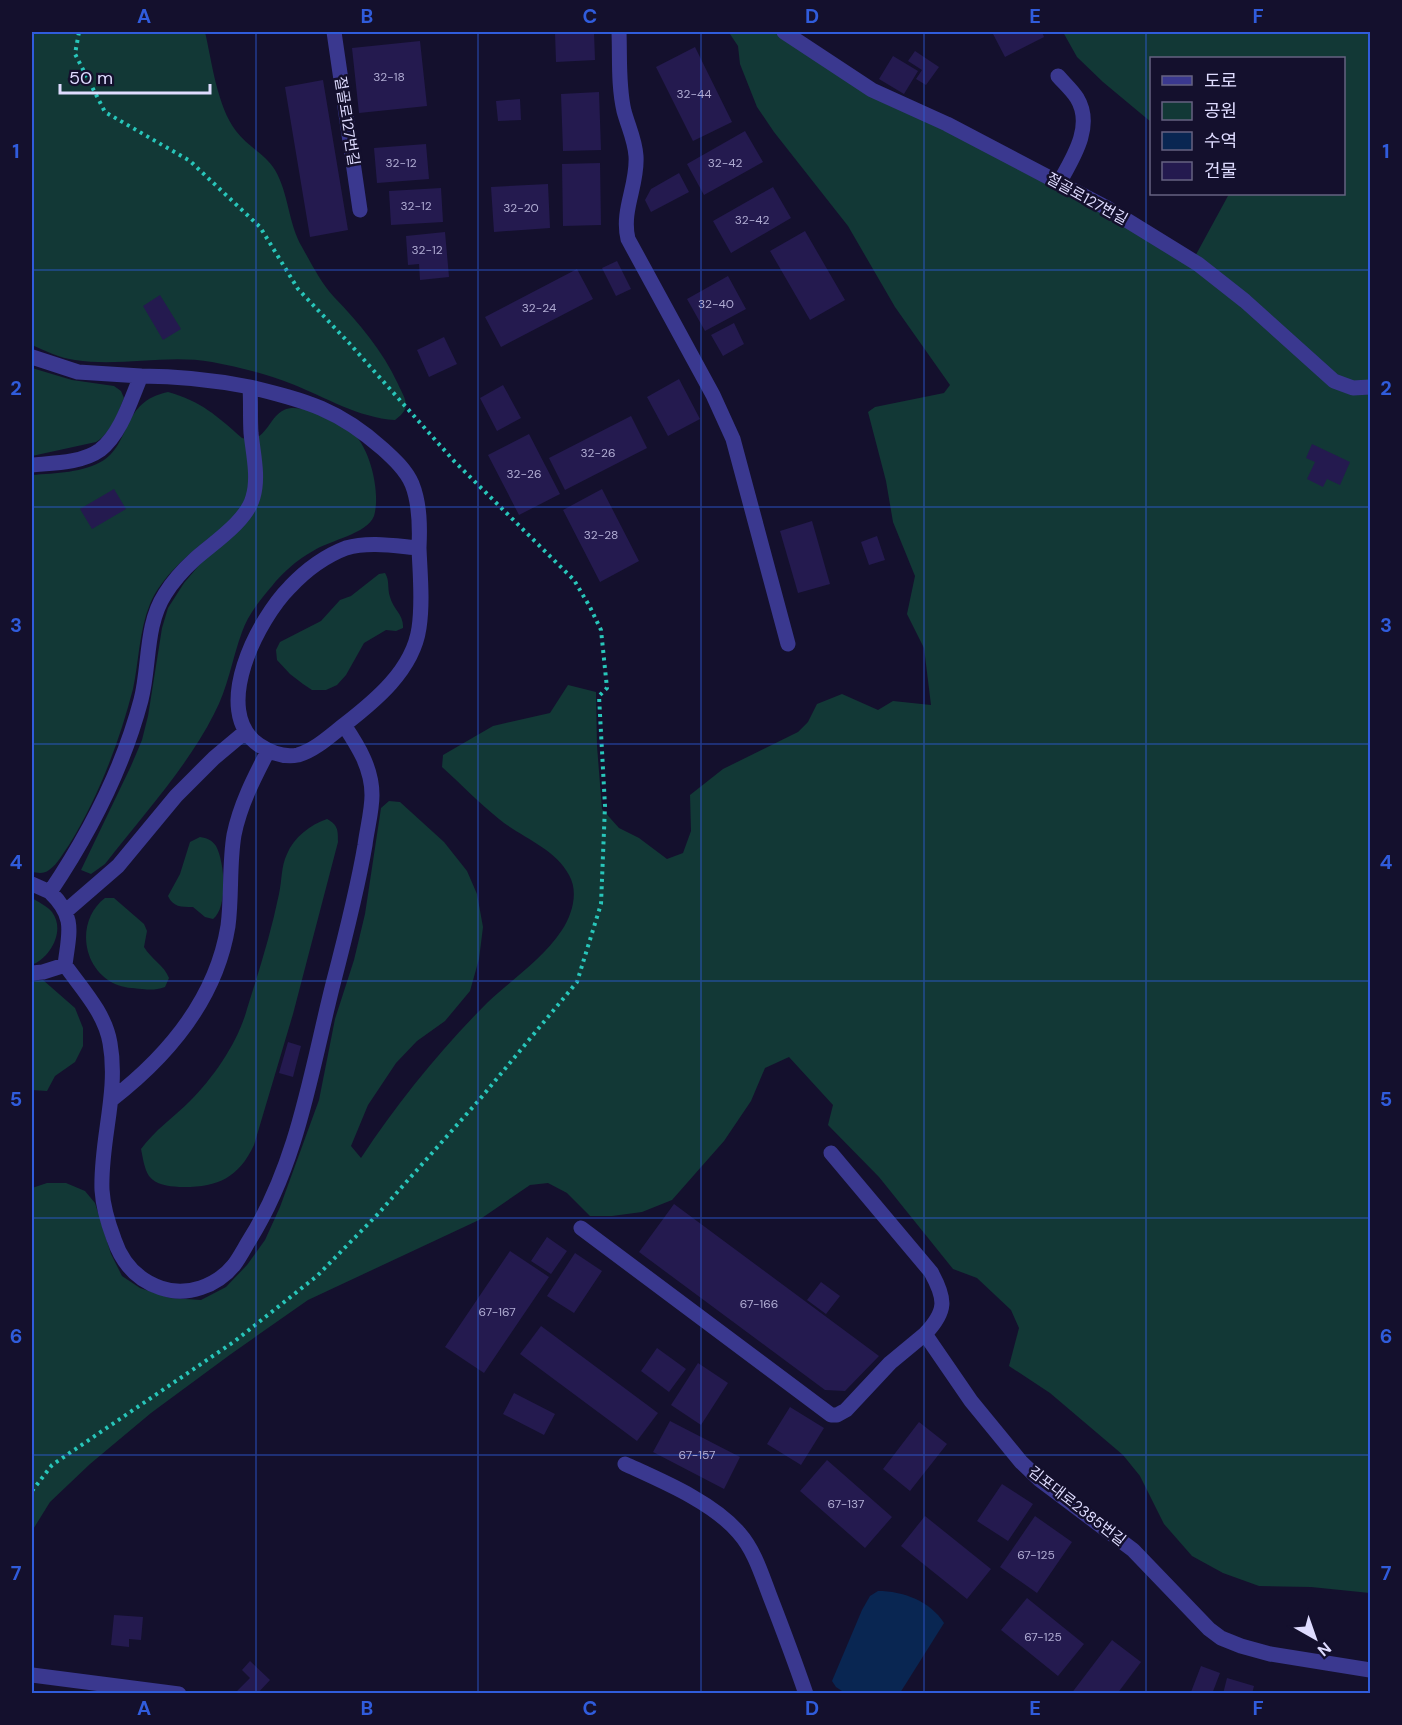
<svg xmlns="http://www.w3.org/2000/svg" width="1402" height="1725" font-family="'DM Sans','Noto Sans KR',sans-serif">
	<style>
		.green { fill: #123836 }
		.water { fill: #092652 }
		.building { fill: #241a4f }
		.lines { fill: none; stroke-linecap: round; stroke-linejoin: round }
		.path { stroke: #28c6ba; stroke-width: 4; stroke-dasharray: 3 4.5; stroke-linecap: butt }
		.minor { stroke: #3a388f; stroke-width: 15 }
		.grid { fill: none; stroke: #305cdc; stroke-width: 1.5; stroke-opacity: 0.55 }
		.labels { text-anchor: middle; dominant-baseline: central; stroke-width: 5; stroke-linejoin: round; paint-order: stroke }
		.number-label { font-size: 12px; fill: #b0acd3 }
		.street-label { font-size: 15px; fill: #dfdcff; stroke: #14102d }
		.neatline { fill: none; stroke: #305cdc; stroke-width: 2 }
		.grid-label { font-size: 20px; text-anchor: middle; font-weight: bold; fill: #305cdc }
	</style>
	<rect width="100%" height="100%" fill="#14102d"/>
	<path class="green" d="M32,32h173c7,30 12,74 31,99 11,15 29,23 39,39 14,24 13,53 27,77 9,16 19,36 32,50 26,27 48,53 64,87 3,7 8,14 8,22 -1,6 -6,10 -11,14 -36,-2 -70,-23 -103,-36 -25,-10 -53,-17 -80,-22 -45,-8 -92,5 -137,-2 -15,-2 -30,-9 -43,-15z
		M722,32h53l90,60 102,45 225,125 37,-68h115v-136h-192l-1,64 -48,-40 -26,-25 -14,-25h307v1561l-59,-6 -52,-1 -36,-13 -31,-17 -28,-32 -24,-48 -17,-21 -73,-62 -41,-27 10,-38 -8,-18 -34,-32 -24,-9 -74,-92 -51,-52 5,-20 -44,-48 -24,11 -14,33 -27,40 -52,59 -30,12 -30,4h-22l-23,-23 -19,-10 -18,2 -51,35 -171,80 -77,54 -80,59 -61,51 -40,38 -18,29v-343l15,-5h19l19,8 10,12 16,51 11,22 18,12 30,10 31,2 25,-13 21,-22 18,-25 15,-33 39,-107 16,-81 19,-59 11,-46 16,-106 8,-7 11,1 44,40 23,29 10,23 6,33 -4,32 -9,32 -25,30 -28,20 -21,22 -28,42 -17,41 10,12c37,-56 79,-108 126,-155 25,-24 55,-43 75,-73 10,-15 17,-38 7,-55 -14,-27 -47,-37 -70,-56 -20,-16 -38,-35 -57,-52l1,-12 50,-29 57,-13 18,-28 28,7 1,54 5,63 17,19 20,10 28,21 16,-6 8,-22 -1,-36 33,-26 75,-37 10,-10 9,-18 25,-10 36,16 15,-9 38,4 -7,-57 -17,-34 8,-38 -22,-54 -7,-41 -18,-69 7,-5 69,-14 6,-8 -55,-78 -47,-81 -74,-94 -17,-25 -17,-43 -2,-18 -8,-12z
		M32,368l40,12 42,6 7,5 3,7c-6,15 -13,35 -28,44l-64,14z
		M168,392c33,9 49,24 74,46 24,7 26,-21 42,-28 17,-8 53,11 67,21 19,15 30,62 23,85 -7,18 -44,24 -61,35 -16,9 -30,21 -41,35 -12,14 -24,29 -30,46 -10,27 -14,56 -28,82 -28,55 -72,102 -109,150l-14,10 -10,-4 50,-104 11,-26 6,-24 14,-88 6,-20 16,-25 17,-20 9,-26c-23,19 -48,39 -60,67 -11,27 -11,57 -17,85 -14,54 -35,109 -64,156 -6,8 -11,19 -20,25 -5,4 -11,3 -17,2v-397c23,-2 52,-2 72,-15 28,-19 17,-58 64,-68z
		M385,573c5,8 2,15 5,24 3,12 14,18 13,31l-7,3 -10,-1 -22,13 -18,32 -9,10 -11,5h-14l-9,-6 -13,-10 -13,-14 -1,-10 4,-8 41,-21 19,-21 11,-4 28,-22z
		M327,819c11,6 11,11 11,23l-45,172 -39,131c-16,34 -38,43 -75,42 -11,-1 -23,-2 -30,-11 -5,-8 -6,-18 -8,-27 13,-18 33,-32 49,-48 24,-24 48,-59 57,-92 12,-38 24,-76 32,-115 3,-13 2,-28 8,-40 7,-17 23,-29 40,-35z
		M200,837c7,1 12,3 16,9 9,17 12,61 -3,73l-8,-2 -12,-10c-12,0 -20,0 -25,-11l12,-22 10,-32z
		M32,898c6,4 15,8 20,14 14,19 -2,46 -20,53z
		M105,898h9l30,26 3,7 -3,16c7,12 20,18 25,31l-4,9c-9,3 -14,3 -23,2 -10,-1 -18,-1 -27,-5 -34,-16 -39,-64 -10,-86z
		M43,980l32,28 8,20v18l-8,16 -20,14 -8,15 -15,-1v-108z"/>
	<path class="water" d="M878,1591c25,0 52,10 66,32l-44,70h-55l-9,-6 -4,-6 30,-71 8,-14z"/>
	<path class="building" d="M555,32h39l1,28 -39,2z
		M992,32h50l2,5 -39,20z
		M420,41l7,65 -68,7 -7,-65z
		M695,47l37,75 -39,19 -37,-74z
		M915,51l24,16 -13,18 -10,-6 6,-9 -14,-9z
		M893,56l25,15 -14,23 -25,-15z
		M323,80l25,150 -38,7 -25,-150z
		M599,92l2,58 -38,1 -2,-57z
		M520,99l1,21 -23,1 -2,-20z
		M745,131l18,31 -59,33 -17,-31z
		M426,144l3,35 -52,4 -3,-35z
		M600,163l1,62 -38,1 -1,-62z
		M679,173l10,19 -38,20 -6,-12 6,-11z
		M548,184l2,44 -56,4 -3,-45z
		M773,187l18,31 -60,35 -18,-32z
		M441,188l2,34 -52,3 -2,-34z
		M805,231l40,69 -35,20 -40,-69z
		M445,232l4,45 -29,3 -1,-16 -11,1 -2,-29z
		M617,261l14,28 -15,7 -14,-28z
		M577,269l16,30 -92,48 -16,-30z
		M728,276l18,33 -41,22 -18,-32z
		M160,295l21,34 -18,11 -20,-34z
		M734,323l10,21 -21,12 -12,-21z
		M444,337l13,27 -28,13 -12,-27z
		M679,379l21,40 -32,17 -21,-39z
		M503,385l18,33 -24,13 -17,-33z
		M631,416l16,32 -82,42 -16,-32z
		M529,434l31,60 -41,21 -31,-60z
		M1312,444l38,18 -10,23 -13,-6 -4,8 -16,-8 8,-17 -9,-4z
		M114,489l12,20 -34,20 -12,-20z
		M602,489l37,72 -39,21 -37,-72z
		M812,521l18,63 -32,9 -18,-62z
		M877,536l8,24 -16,5 -8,-23z
		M288,1042l13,4 -8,31 -14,-4z
		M674,1204l205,152 -34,35 -20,-1 -186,-138z
		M547,1237l20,14 -16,23 -20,-13z
		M510,1251l39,26 -65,96 -39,-26z
		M575,1253l27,18 -28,42 -27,-17z
		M821,1282l19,14 -14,18 -19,-14z
		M541,1326l117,87 -21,28 -117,-87z
		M657,1348l29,21 -17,23 -28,-21z
		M698,1363l30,20 -27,42 -30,-20z
		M514,1393l41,21 -11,21 -41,-21z
		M790,1407l34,21 -23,37 -34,-21z
		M670,1421l70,36 -16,32 -71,-37z
		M919,1422l28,22 -37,47 -27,-22z
		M827,1460l65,57 -27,31 -65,-57z
		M1002,1484l31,20 -25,37 -31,-20z
		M925,1516l66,53 -24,30 -66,-53z
		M1035,1516l37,26 -35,51 -37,-26z
		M1027,1598l57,46 -26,32 -57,-46z
		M114,1615l29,2 -2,23 -12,-1v8l-18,-2z
		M1112,1640l29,22 -24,32h-46z
		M250,1661l20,19 -13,14h-19l-2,-2 14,-14 -8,-8z
		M1201,1666l19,7 -8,21 -21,-2z
		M1227,1678l27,8 -2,8h-29z"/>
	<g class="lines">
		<path class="path" d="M32,1491l20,-26 183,-124 82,-65 60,-61 103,-116 97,-117 24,-78 4,-98 -6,-110 8,-8 -6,-58 -11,-23 -16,-27 -120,-119 -104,-117 -52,-55 -38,-62 -70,-66 -85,-49 -30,-58 4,-22"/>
		<path class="minor" d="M334,32l26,178
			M619,32c1,26 -1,53 5,79 4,15 11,29 12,45 2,29 -15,54 -8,83l85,156 20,44 55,205
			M784,32l88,58 75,34 160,84 91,56 47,37 89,80 19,7 17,-1
			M1058,76c6,7 14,14 19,22 17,28 -4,60 -18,85
			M32,357l46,15 63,4
			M250,387c57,14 88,22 133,62 11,10 23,21 29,35 8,20 8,43 7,64 -23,-2 -50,-7 -73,0 -21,8 -40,22 -56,39 -32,32 -80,124 -31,158 12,8 24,13 39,10 17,-5 32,-19 46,-30 14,21 28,43 28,70 0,16 -5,34 -7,50 -8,47 -20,93 -32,139 -22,87 -35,178 -83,255 -5,8 -10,18 -16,26 -17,21 -47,32 -73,23 -24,-8 -39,-25 -47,-49 -6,-16 -11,-32 -12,-49 -2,-49 17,-98 8,-147 -5,-30 -28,-54 -45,-78 4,-33 11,-48 -15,-73 39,-58 73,-124 91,-192 9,-35 4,-75 24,-106 8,-13 19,-25 30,-35 18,-16 52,-38 58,-62 6,-20 0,-44 -2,-64 -1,-15 0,-30 -1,-46z
			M32,465c21,-2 50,-2 68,-15 21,-16 31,-51 41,-74 38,0 73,4 109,11
			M344,725c31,-24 69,-55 75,-97 4,-26 1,-54 0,-80
			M32,884l18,8
			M66,911l52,-45 58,-70 38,-38 31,-26
			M32,973l11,-1 22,-7
			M111,1100c57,-44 105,-100 117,-174 4,-30 1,-61 6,-91 6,-30 20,-57 34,-84
			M831,1153l100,119c15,27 16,39 -6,62l46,67 50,61 19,18 93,70 76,79 12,9 20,8 29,8 100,16
			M581,1228l250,187h6l9,-5 44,-47 35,-29
			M625,1464c37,17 88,38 114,69 16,18 23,43 32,66 12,31 24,63 35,95
			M32,1675l147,19"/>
	</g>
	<path class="grid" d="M256,32v1662M478,32v1662M701,32v1662M924,32v1662M1146,32v1662M32,270h1338M32,507h1338M32,744h1338M32,981h1338M32,1218h1338M32,1455h1338"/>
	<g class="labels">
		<g class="number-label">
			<text x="389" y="77">32-18</text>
			<text x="694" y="94">32-44</text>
			<text x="401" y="163">32-12</text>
			<text x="725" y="163">32-42</text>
			<text x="416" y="206">32-12</text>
			<text x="521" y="208">32-20</text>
			<text x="752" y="220">32-42</text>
			<text x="427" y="250">32-12</text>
			<text x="716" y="304">32-40</text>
			<text x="539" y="308">32-24</text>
			<text x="598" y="453">32-26</text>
			<text x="524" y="474">32-26</text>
			<text x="601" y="535">32-28</text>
			<text x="759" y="1304">67-166</text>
			<text x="497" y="1312">67-167</text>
			<text x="697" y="1455">67-157</text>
			<text x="846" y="1504">67-137</text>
			<text x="1036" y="1555">67-125</text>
			<text x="1043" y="1637">67-125</text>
		</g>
		<g class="street-label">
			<text transform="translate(347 121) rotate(81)">절골로127번길</text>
			<text transform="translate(1087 199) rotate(29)">절골로127번길</text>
			<text transform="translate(1077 1506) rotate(38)">김포대로2385번길</text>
		</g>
	</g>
	<rect width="1402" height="1725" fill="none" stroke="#14102d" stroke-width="66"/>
	<rect x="1150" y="57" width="195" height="138" fill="#14102d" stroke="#656281" stroke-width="1.5"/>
	<rect x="1162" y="76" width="30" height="9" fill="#3a388f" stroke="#656281" stroke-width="1.5"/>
	<text x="1204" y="87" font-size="18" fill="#dfdcff">도로</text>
	<rect x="1162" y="102" width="30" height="18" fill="#123836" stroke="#656281" stroke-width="1.5"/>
	<text x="1204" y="117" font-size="18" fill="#dfdcff">공원</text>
	<rect x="1162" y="132" width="30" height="18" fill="#092652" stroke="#656281" stroke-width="1.5"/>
	<text x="1204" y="147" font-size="18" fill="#dfdcff">수역</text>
	<rect x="1162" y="162" width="30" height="18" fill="#241a4f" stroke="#656281" stroke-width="1.5"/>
	<text x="1204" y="177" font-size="18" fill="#dfdcff">건물</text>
	<g transform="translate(1315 1638) rotate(140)" stroke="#14102d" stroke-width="4.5" paint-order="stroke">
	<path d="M0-4.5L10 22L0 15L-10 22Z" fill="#dfdcff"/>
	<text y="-9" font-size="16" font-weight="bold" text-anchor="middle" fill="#dfdcff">N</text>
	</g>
	<path d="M60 84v9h150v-9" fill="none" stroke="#dfdcff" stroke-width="3"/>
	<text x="69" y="84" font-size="18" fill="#dfdcff" stroke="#14102d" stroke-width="4.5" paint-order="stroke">50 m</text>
	<rect x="33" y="33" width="1336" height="1659" class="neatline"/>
	<g class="grid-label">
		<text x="144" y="23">A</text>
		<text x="367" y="23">B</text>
		<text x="590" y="23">C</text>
		<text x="812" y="23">D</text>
		<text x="1035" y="23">E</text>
		<text x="1258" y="23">F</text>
		<text x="16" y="158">1</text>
		<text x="1386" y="158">1</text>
		<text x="16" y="395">2</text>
		<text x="1386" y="395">2</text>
		<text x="16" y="632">3</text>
		<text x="1386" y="632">3</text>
		<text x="16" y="869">4</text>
		<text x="1386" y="869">4</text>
		<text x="16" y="1106">5</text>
		<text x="1386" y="1106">5</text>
		<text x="16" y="1343">6</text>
		<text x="1386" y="1343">6</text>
		<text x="16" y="1580">7</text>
		<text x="1386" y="1580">7</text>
		<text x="144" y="1715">A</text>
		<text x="367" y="1715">B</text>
		<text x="590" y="1715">C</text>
		<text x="812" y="1715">D</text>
		<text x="1035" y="1715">E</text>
		<text x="1258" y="1715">F</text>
	</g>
</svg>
